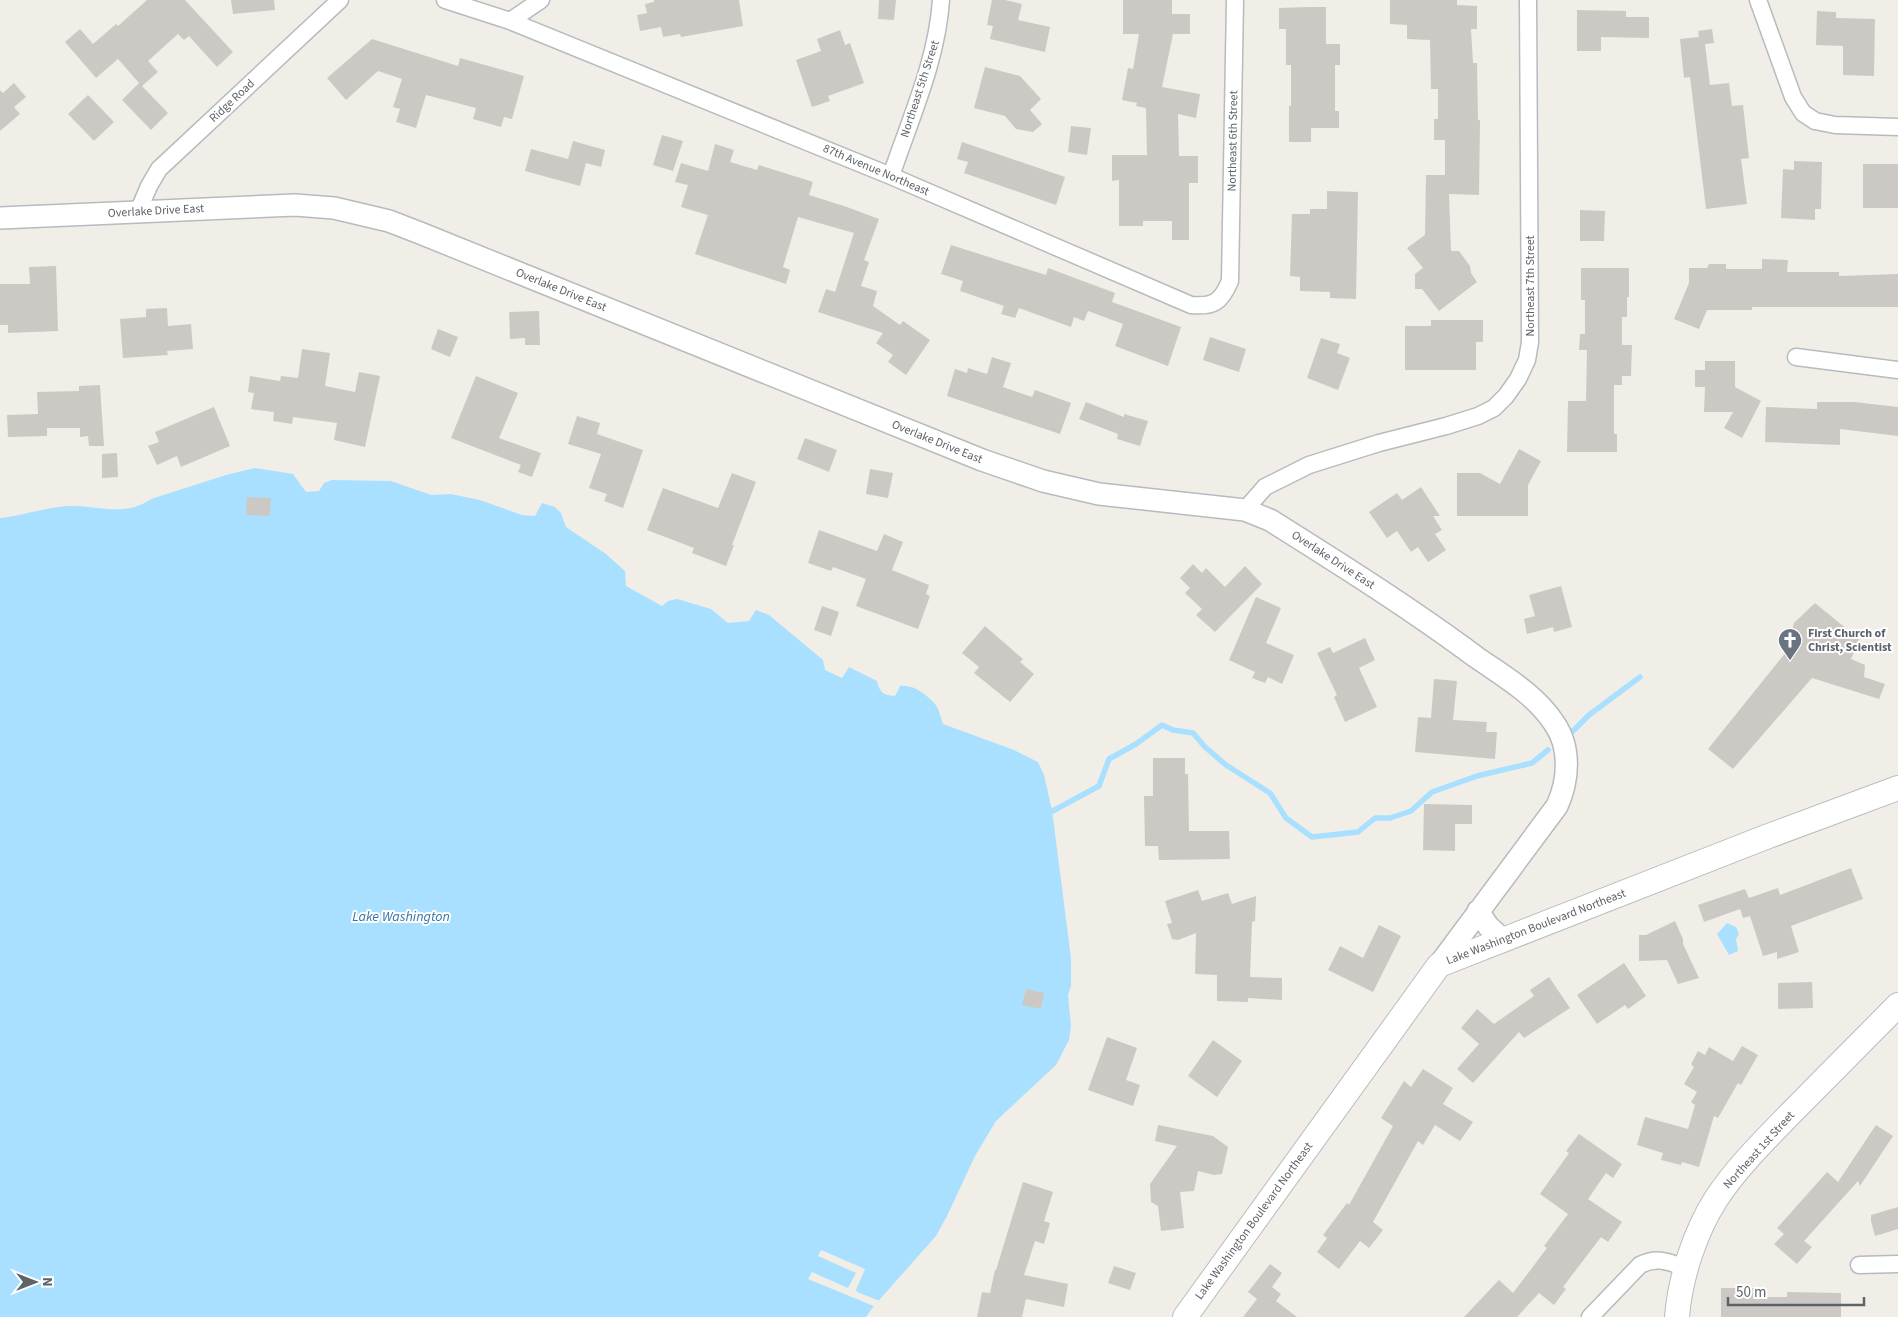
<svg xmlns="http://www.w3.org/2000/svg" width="1898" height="1317" font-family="'Source Sans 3',sans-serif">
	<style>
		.water { fill: #a9e0ff }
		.pier { fill: #f1eee7 }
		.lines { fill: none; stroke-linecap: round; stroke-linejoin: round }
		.stream { stroke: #a9e0ff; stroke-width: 5.5 }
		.building { fill: #ccc9c4 }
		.minor-casing { stroke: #b7babe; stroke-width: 19 }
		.tertiary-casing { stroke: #b7babe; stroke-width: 24 }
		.secondary-casing { stroke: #b8bcc1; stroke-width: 26 }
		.minor { stroke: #fff; stroke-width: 16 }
		.tertiary { stroke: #fff; stroke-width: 21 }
		.secondary { stroke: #fff; stroke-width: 24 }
		.labels { text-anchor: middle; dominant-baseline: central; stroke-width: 4; stroke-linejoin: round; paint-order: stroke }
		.street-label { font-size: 12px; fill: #5e6368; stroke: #fff }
		.worship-label { font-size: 12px; font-weight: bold; fill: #5b616d; stroke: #fff; text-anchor: start }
		.water-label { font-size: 14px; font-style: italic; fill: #3876a7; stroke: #fff }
	</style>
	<rect width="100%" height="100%" fill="#f1eee7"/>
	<path class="water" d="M255,468l38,6 13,18 13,-1 5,-8 8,-3 59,1 40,14 20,-1 29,6 42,15 13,1 7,-13 13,4 6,6 5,14 40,27 19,17 1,15 36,20 6,-5 9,-2 34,10 17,14 21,-2 7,-11 13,5 54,45 2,10 17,8 7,-11 28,14c3,12 6,14 18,15l5,-10c13,-2 26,8 35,18 4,5 6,14 8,20l71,26 24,12 6,13 8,35 19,148v28l-3,9 3,31 -2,14 -13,25 -60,56 -21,35 -28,60 -11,20 -63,71 -7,10h-866v-799c24,-2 48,-12 72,-12 28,0 54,11 79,-7l75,-24z
		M1727,923l9,4 3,7 -3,5 2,12 -9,4 -12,-21z"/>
	<path class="pier" d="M821,1250l44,19 -9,21 1,2 23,9 -4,6 -68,-28 4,-7 36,16 8,-15 -38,-17z"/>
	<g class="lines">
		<path class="stream" d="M1573,731l16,-16 51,-38
			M1047,814l52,-28 10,-27 27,-15 26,-19 11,5 20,3 12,14 21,18 44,28 16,25 26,19 46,-5 17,-14h15l21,-7 21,-19 45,-16 55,-13 16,-13"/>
	</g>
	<path class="building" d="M147,0h38l48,52 -16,15 -28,-31 -5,4 -6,-6 -30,27 10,11 -16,14 26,27 -17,17 -29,-30 17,-17 -21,-24 -22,19 -31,-36 15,-13 13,15 23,-20 2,2z
		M231,0h43l1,10 -42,4z
		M654,0h85l4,26 -62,11 -1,-3 -17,3 -2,-10 -21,4 -3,-16 10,-2 -2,-9 9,-2z
		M879,0h17l-2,20 -16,-1z
		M992,0h13l17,4 -4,16 32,7 -5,25 -55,-13 3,-13 -6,-1z
		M1123,0h49v14h18v20h-17l-11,53 38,7 -4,24 -18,-4 1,42h19v27h-9v57h-17v-19h-29v5h-24v-46l-7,1v-26h35l-1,-47 -10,-2 1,-3 -15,-3 6,-32 5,1 6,-35h-16z
		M1390,0h67v5l20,1v23h-6l2,34h4l1,57h2l-1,75 -30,-1 2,57h8l11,15 1,7 6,9 -38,29 -17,-22h-7v-15l8,-6 -16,-20 18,-13 1,-60h19v-35h-11v-21h4v-30h-7l-1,-49 -23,-1v-14l-17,-1z
		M1308,7h18v37h14v21h-5v46h4v17h-28v14h-22v-36h2v-41h-5v-36h-7v-21z
		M1577,10l49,1v6h23v21l-48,-1v14h-24z
		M1817,11l19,1v6l39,1 -1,57 -31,-1v-29l-27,-1z
		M1712,29l2,14 -9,1 5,41 19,-2 3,23 11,-1 6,53 -8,1 6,45 -41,5 -16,-132 -6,1 -4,-39 19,-2 -1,-6z
		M840,30l5,15 5,-2 14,40 -36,13 2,5 -18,6 -16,-47 25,-9 -4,-12z
		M372,39l86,27 2,-8 64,18 -12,43 -8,-2 -3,10 -28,-8 3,-11 -50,-13 -10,33 -20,-6 4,-13 -7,-2 9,-28 -24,-8 -32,29 -19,-22z
		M985,67l35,9 21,23 -11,11 12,14 -9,8 -17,-3 -11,-13 -31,-8z
		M14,83l12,14 -12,10 6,7 -20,17v-41l3,3z
		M88,95l26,27 -20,19 -26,-27z
		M1071,126l20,2 -4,27 -19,-3z
		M662,135l21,6 -10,30 -20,-6z
		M573,141l32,9 -4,17 -15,-4 -6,23 -55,-15 6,-22 37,10z
		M962,142l103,35 -9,28 -92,-32 4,-11 -11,-3z
		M715,144l19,6 -4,12 27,8 2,-5 54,17 -4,13 38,12 32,12 -15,41 5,2 -8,24 16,5 -4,15 27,19 3,-4 27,19 -24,35 -18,-13 5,-7 -17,-12 7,-10 -65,-21 8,-23 9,3 19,-59 -56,-16 -15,50 7,3 -4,14 -91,-30 13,-39 -27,-8 7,-22 -13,-3 6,-19 27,8z
		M1794,161l28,1 -1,47h-6v11l-34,-2 2,-49 11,1z
		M1863,164h35v44h-35z
		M1327,191l31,1 -2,107 -26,-1v-6l-30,-1v-14l-10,-1 2,-62h18v-5h17z
		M1580,210l25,1 -1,30h-24z
		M951,245l95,30 2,-7 67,25 -3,9 69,25 -13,39 -53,-20 8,-22 -35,-13 -4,10 -10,-4 -3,10 -52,-19 -4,10 -14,-4 3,-8 -44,-15 3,-10 -22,-7z
		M1762,259l26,1 -1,12h52v4l59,-2v33h-146v3h-45l-8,19 -25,-10 15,-36v-15h18l2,-4h17v5h36z
		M56,266l2,65 -50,2v-8h-8v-41h30l-1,-17z
		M1581,268h48v29h-2v20h-5v28h10l-1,31h-9v9h-8v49h3v18h-50l1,-51h18l1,-51h-8l1,-16h5v-34h-4z
		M167,308l1,18 23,-2 2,25 -26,2 1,4 -45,3 -3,-39 26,-2v-8z
		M539,311l1,34h-15v-7l-15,1 -1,-27z
		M1431,320h52v22h-7v28h-71v-44h26z
		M438,329l20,8 -8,20 -19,-8z
		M1210,337l36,12 -7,23 -36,-12z
		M1321,338l19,6 -3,9 13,5 -12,32 -31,-12z
		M302,349l28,4 -5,33 30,6 4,-20 21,4 -15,71 -31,-7 3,-17 -44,-6 -1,7 -19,-3 1,-9 -23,-3 3,-16 -6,-1 2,-16 30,5 1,-5 17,2z
		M992,357l19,6 -8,24 29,10 3,-7 36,13 -11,31 -113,-38 8,-27 12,4 1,-5 19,6z
		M1705,361h30v26l26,14 -19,37 -18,-10 9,-16h-29l1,-25h-10v-17h10z
		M476,376l42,17 -19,45 42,15 -9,24 -14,-5 3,-7 -70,-27z
		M100,385l4,61h-15l-1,-10 -8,1v-9h-33v8l-39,1 -1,-22 31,-1 -1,-22 42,-1v-5z
		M1086,402l38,15v-3l24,7 -8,25 -23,-7 1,-5 -39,-15z
		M1817,402h37l44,5v29l-58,-7v16l-75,-3 1,-35 51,2z
		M214,407l16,39 -49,21 -4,-11 -20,9 -9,-19 11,-4 -4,-10z
		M577,416l23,7 -3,11 46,16 -20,58 -19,-7 3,-7 -18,-6 12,-34 -33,-10z
		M805,438l32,12 -8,22 -32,-13z
		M1519,449l22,12 -13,24v31h-71v-43h23l20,11z
		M117,453l1,24 -16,1v-24z
		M870,469l23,4 -5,25 -22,-4z
		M732,473l24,9 -24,63h2l-8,21 -34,-13 2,-5 -47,-18 16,-42 55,20z
		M1421,487l19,29h-7l9,14 -7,4 11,16 -18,12 -10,-15 -7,5 -14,-21 -10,7 -18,-26 28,-19 5,7z
		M247,497l24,1 -1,18 -24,-1z
		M819,530l58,21 7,-17 19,8 -11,28 37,15 -3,9 4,2 -12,33 -62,-23 10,-27 -33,-12 -2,4 -23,-8z
		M1193,564l9,9 4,-5 19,19 20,-21 17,18 -47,48 -19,-17 6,-6 -17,-16 5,-5 -10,-10z
		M1561,586l11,41 -18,5 -1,-5 -26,7 -3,-15 11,-3 -6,-21z
		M1256,597l25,11 -15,35 28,12 -12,29 -14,-7 -3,6 -13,-5 3,-6 -26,-12z
		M1815,603l44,36 -8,20 14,6 -1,12 21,7 -6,15 -67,-21 -79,91 -25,-20 78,-97 8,-29z
		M822,606l17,6 -8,24 -17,-6z
		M985,626l38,33 -3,3 14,12 -24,28 -36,-29 5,-6 -17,-14z
		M1365,638l10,22 -16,8 18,39 -32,15 -11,-25 3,-2 -20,-42 13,-6 3,6z
		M1434,679l23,2 -4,39 34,2 -1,10h11l-2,27 -80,-7 3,-35 13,1z
		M1153,758h32v16h3l1,57h40l1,28 -71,1 -1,-14h-13l-1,-50h9z
		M1424,804l48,1v19h-17v27l-32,-1z
		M1851,868l12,31 -72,27 8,26 -22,7v-7l-14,4 -13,-40 -7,2 -3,-9 -36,13 -6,-17 47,-16 4,9 29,-10 2,7z
		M1198,890l4,11 26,-8 4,11 24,-8 -1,25 -3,1 -2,55 32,1v22l-34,-2v4l-31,-1v-26l-22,-1 1,-41 -18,7 -6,-1 -5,-15 5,-1 -7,-22z
		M1675,921l8,18v5l16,34 -21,6 -11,-24 -28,1v-26h7z
		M1379,925l22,11 -28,56 -45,-22 12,-24 23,12z
		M1624,963l22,33 -18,13 -3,-4 -28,19 -20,-29z
		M1549,977l21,31 -46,30 -5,-6 -46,51 -16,-14 22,-25 -18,-16 16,-19 17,15 40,-28 -4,-6z
		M1812,982l1,26 -35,1v-26z
		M1026,989l18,4 -3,16 -19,-4z
		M1107,1037l30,11 -11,32 14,5 -7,21 -45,-16z
		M1213,1040l29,21 -25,36 -29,-21z
		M1742,1046l16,9 -17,30 -3,-2 -20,35 -4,-2 -15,51 -17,-5 -1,3 -20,-5 2,-7 -26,-8 8,-28 43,12 7,-24 -4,-3 6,-10 -13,-8 10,-17 -3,-3 7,-13 7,4 4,-8 24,14z
		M1423,1069l30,19 -10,16 30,18 -13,19 -25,-16 -12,20 -5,-4 -45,81 10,8 -14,18 -9,-7 -21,28 -22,-17 10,-14 -4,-3 24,-32 2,2 44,-79 -12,-8 23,-37 7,6z
		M1158,1125l55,11 15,11 -6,27 -8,1 -16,-4 -4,20 -14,1 4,36 -23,3 -3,-25 -7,-4 -1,-18 27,-38 -22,-5z
		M1876,1125l17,11 -33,50 -2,-5 -54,60 8,6 -15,17 -23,-20 10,-10 -7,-6 50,-56 11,10z
		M1579,1134l43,30 -9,14 -7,-5 -18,26 34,23 -14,20 -7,-5 -38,50 3,2 -12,16 -15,-12 -22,24h-53l35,-37 14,13 34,-45 -3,-2 24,-32 -28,-20 29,-41 -3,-2z
		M1023,1182l30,10 -9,29 6,2 -6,21 -9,-3 -11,34 44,9 -4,23 -38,-8 -4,18h-45l5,-25 8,1 5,-23h1z
		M1898,1207v22l-23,7 -4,-15v-6z
		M1270,1264l12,9 -10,14 9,7 -5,7 21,16h-54l14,-18 -9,-7z
		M1114,1266l22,7 -6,17 -22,-7z
		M1721,1288h39v9h27v-5l54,1v24h-120z"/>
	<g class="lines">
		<g class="minor-casing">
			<path id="minor" d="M445,0l65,21 381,155 300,129c23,2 30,-3 39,-24l5,-281
				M1758,0l35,97 10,16 12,8 20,4 63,2
				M510,21l31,-21
				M891,176c19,-57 46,-115 50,-176
				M138,212l11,-26 10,-17 181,-169
				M1796,357l102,13
				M1245,510l20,-23 44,-22 70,-22 67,-17 32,-10 16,-8 12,-12 12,-17 9,-19 3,-18 -2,-342
				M1859,1265l39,-1
				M1590,1317l50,-52c17,-9 29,-3 46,3"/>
		</g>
		<g class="tertiary-casing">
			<path id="tertiary" d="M0,218l295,-13 39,3 55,13 31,12 562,227 61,21 56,13 146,16 25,10c70,44 140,88 206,137 27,19 59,37 78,66 17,24 15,57 3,83l-118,159
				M1478,911l10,15 15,14"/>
		</g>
		<g class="secondary-casing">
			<path id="secondary" d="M1185,1317l254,-352 327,-128 132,-49
				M1677,1317c3,-39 18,-85 39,-118 21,-32 49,-59 75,-86 36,-36 71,-72 107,-108"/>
		</g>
		<use href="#minor" class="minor"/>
		<use href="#tertiary" class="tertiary"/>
		<use href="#secondary" class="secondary"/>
	</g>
	<defs>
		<g id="church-pin" transform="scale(1.25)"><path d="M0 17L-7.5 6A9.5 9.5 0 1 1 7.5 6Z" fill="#6b7280" stroke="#fff"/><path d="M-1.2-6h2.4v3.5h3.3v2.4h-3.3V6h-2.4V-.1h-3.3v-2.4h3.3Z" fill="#fff"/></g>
	</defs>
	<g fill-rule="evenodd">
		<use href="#church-pin" x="1790" y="640"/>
	</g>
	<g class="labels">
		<g class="street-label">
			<text transform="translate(920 89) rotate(-72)">Northeast 5th Street</text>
			<text transform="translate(232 101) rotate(-43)">Ridge Road</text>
			<text transform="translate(1233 141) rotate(-89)">Northeast 6th Street</text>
			<text transform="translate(876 170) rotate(23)">87th Avenue Northeast</text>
			<text transform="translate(156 211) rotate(-3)">Overlake Drive East</text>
			<text transform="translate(1530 286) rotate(-90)">Northeast 7th Street</text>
			<text transform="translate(561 290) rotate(22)">Overlake Drive East</text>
			<text transform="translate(937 442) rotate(22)">Overlake Drive East</text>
			<text transform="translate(1333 560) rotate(33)">Overlake Drive East</text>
			<text transform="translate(1536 927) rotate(-21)">Lake Washington Boulevard Northeast</text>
			<text transform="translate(1759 1150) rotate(-48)">Northeast 1st Street</text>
			<text transform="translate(1254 1221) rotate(-54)">Lake Washington Boulevard Northeast</text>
		</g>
		<g class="worship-label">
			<text x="1808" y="633">First Church of<tspan x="1808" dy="14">Christ, Scientist</tspan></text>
		</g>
		<g class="water-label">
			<text x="401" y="917">Lake Washington</text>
		</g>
	</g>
	<g transform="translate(35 1282) rotate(90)" stroke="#ffffff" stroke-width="4" paint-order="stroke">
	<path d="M0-4L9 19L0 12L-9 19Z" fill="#5e6368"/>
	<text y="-8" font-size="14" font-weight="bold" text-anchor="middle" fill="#5e6368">N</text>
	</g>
	<path d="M1728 1297v8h136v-8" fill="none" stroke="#5e6368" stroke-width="2.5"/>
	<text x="1736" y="1297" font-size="15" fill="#5e6368" stroke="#ffffff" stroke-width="4" paint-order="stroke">50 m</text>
</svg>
